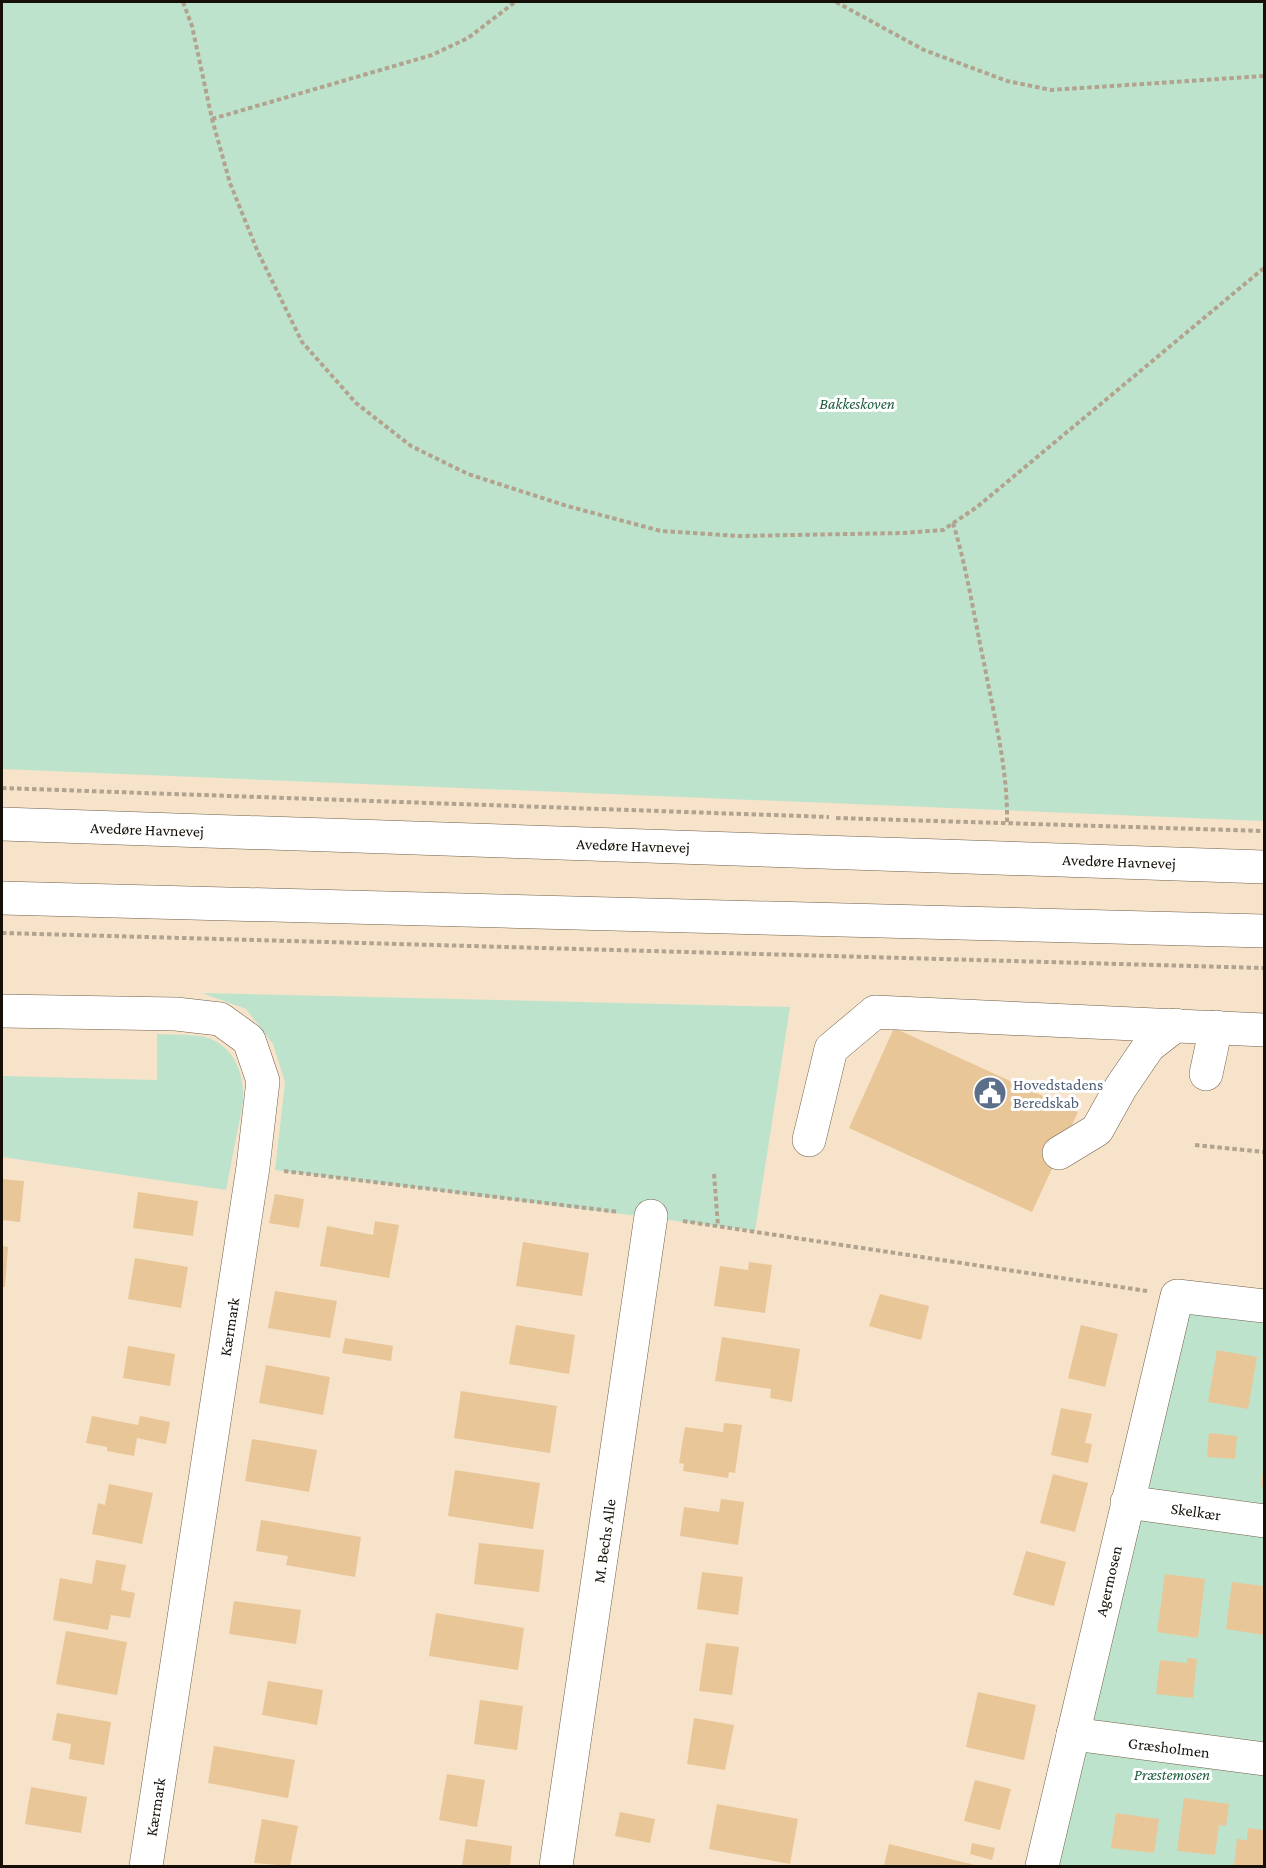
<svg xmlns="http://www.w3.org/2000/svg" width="1266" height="1868" font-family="'Crimson Pro',serif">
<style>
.green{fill:#bee3cd}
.building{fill:#e9c697}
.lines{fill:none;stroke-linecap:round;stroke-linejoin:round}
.minor-casing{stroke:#705f49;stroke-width:34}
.path{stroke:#b2a38f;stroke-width:4;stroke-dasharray:4.5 3;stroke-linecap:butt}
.minor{stroke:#fff;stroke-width:33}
.labels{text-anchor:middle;stroke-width:6;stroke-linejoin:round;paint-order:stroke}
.park-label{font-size:16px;font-style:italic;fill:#1e5e3f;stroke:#fff}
.street-label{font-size:16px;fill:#150f07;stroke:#fff}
.service-label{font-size:16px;fill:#4e5e75;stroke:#fff;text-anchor:start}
</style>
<rect width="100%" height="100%" fill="#f6e3ca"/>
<g class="green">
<path d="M2 2H1264V821L2 769Z"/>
<path d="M202 993 790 1007 755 1231 275 1170 285 1082 273 1044 246 1009Z"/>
<path d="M157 1034C172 1035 191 1034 205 1037 235 1045 245 1076 243 1102L226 1190 2 1157V1076L157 1080Z"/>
<path d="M1191 1310 1264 1318V1866H1054Z"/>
</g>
<g class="building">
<path d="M894 1028 1078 1112 1032 1212 849 1128Z"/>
<path d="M2 1179 24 1181 20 1222 2 1220Z"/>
<path d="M138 1192 198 1201 193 1236 133 1228Z"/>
<path d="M275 1194 304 1199 299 1228 269 1223Z"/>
<path d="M375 1221 399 1225 389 1278 320 1266 327 1226 373 1235Z"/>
<path d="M523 1242 589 1253 582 1296 516 1286Z"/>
<path d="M2 1246 8 1247 5 1287H2Z"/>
<path d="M135 1258 188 1267 181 1308 128 1299Z"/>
<path d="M749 1262 772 1265 765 1313 714 1306 720 1266 748 1270Z"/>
<path d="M275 1291 337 1301 330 1338 268 1328Z"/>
<path d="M880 1294 929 1306 921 1340 869 1326Z"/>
<path d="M516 1325 575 1335 569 1374 509 1364Z"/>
<path d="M1081 1325 1118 1334 1105 1387 1068 1378Z"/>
<path d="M722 1337 800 1349 792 1402 770 1398 771 1389 715 1381Z"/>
<path d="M345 1338 393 1346 391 1361 342 1353Z"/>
<path d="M128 1346 175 1354 170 1386 123 1378Z"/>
<path d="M1217 1350 1257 1357 1248 1409 1208 1402Z"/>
<path d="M266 1365 330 1377 323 1415 259 1403Z"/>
<path d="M461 1391 557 1406 550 1453 454 1438Z"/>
<path d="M1061 1408 1092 1414 1085 1443 1092 1444 1088 1463 1051 1455Z"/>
<path d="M92 1416 138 1425 140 1416 170 1422 166 1444 137 1438 134 1456 107 1451V1447L86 1443Z"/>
<path d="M724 1423 742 1425 735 1473 729 1472 728 1478 683 1471 684 1464 679 1463 685 1427 723 1432Z"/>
<path d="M1209 1433 1237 1436 1235 1459 1207 1457Z"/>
<path d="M252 1439 317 1450 309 1492 245 1481Z"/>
<path d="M455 1470 540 1483 533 1529 448 1516Z"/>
<path d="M1263 1470H1264V1487H1261Z"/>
<path d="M1053 1474 1088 1483 1075 1532 1040 1523Z"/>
<path d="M109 1484 153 1493 142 1544 92 1534 98 1503 105 1505Z"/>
<path d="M721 1499 744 1502 738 1545 680 1536 684 1507 719 1512Z"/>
<path d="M261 1520 361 1537 355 1577 286 1565 288 1556 256 1551Z"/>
<path d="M479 1543 544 1550 539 1592 474 1584Z"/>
<path d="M1026 1551 1066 1562 1054 1606 1013 1595Z"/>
<path d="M96 1560 126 1565 121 1590 135 1593 130 1618 111 1615 108 1630 53 1620 60 1578 92 1584Z"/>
<path d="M702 1572 743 1577 738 1615 697 1609Z"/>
<path d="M1165 1574 1205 1579 1198 1638 1157 1632Z"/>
<path d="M1232 1582 1264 1586V1635L1226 1629Z"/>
<path d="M234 1601 301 1610 296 1644 229 1634Z"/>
<path d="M436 1613 524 1628 518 1670 429 1656Z"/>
<path d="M66 1631 127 1642 117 1695 56 1684Z"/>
<path d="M706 1643 739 1647 732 1695 699 1691Z"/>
<path d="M1187 1658 1197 1659 1193 1698 1156 1694 1160 1660 1187 1663Z"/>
<path d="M268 1681 323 1690 317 1725 262 1715Z"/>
<path d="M978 1692 1036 1705 1024 1760 966 1747Z"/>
<path d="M480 1700 523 1706 517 1750 474 1744Z"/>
<path d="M57 1713 111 1722 104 1765 69 1759 71 1744 52 1740Z"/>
<path d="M694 1718 734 1725 725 1770 687 1764Z"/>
<path d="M214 1746 295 1760 288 1798 208 1783Z"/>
<path d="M447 1774 485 1780 477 1827 439 1820Z"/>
<path d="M975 1780 1011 1789 1000 1830 964 1821Z"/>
<path d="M31 1787 87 1797 81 1833 25 1824Z"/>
<path d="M1184 1798 1229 1804 1226 1826 1219 1825 1215 1855 1177 1851Z"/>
<path d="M717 1804 798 1819 790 1864 709 1849Z"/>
<path d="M620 1812 655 1819 650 1843 615 1836Z"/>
<path d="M1116 1813 1159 1819 1154 1853 1111 1848Z"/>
<path d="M262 1819 298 1826 290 1866 254 1863Z"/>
<path d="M1248 1828 1264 1830V1866H1234L1237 1839 1247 1840Z"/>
<path d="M466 1839 512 1846 510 1866H462Z"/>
<path d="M972 1843 995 1848 992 1860 970 1854Z"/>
<path d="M889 1844 979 1866H884Z"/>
</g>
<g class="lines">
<g class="minor-casing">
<g id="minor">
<path d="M2 824 1264 867"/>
<path d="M2 898 1264 931"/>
<path d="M2 1011 176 1014 220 1019 249 1040 263 1081 253 1167 146 1866"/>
<path d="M1206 1074 1216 1027"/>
<path d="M809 1140 831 1049 875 1012 1264 1030"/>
<path d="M1059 1153 1097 1130 1121 1087 1149 1046 1176 1025"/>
<path d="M1127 1502 1264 1521"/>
<path d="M1073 1734 1264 1759"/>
<path d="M556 1866 651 1216"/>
<path d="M1042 1866 1177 1296 1264 1306"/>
</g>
</g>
<g class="path">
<path d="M183 2 192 26 212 119 230 183 257 250 302 342 356 403 411 446 468 474 567 506 661 531 739 536 903 533 943 530 977 507 1264 268"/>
<path d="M836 2 924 50 1007 81 1051 90 1264 76"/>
<path d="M212 119 432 55 468 38 515 2"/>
<path d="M953 523C967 569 974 616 984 663 994 716 1008 769 1007 823"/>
<path d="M2 788 829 817"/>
<path d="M836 818 1264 831"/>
<path d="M2 933 1264 968"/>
<path d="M1195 1145 1264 1152"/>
<path d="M284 1171 619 1212"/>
<path d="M714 1174 718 1226"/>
<path d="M683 1221 1147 1291"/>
</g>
<use href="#minor" class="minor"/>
</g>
<defs>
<g id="civic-disc" transform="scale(1.725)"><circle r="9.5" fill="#5c6f8a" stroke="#fff"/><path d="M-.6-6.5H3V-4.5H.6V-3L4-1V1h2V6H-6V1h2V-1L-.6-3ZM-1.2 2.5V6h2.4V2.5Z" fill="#fff"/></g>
</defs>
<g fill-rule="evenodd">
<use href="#civic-disc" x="990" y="1093"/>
</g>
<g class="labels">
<g class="park-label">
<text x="857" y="409">Bakkeskoven</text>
<text x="1172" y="1780">Præstemosen</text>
</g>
<g class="street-label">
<text transform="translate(147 829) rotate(2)" y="6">Avedøre Havnevej</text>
<text transform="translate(633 845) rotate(2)" y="6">Avedøre Havnevej</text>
<text transform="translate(1119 861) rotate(2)" y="6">Avedøre Havnevej</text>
<text transform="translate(229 1327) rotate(-81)" y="6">Kærmark</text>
<text transform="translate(1196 1511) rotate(8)" y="6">Skelkær</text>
<text transform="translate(604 1541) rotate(-82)" y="6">M. Bechs Alle</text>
<text transform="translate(1108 1581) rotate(-77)" y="6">Agermosen</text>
<text transform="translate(1169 1747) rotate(7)" y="6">Græsholmen</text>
<text transform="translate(155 1807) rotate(-81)" y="6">Kærmark</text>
</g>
<g class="service-label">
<text x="1013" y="1090">Hovedstadens<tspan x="1013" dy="18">Beredskab</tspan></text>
</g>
</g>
<rect width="1266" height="1868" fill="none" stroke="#150f07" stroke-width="6"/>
</svg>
